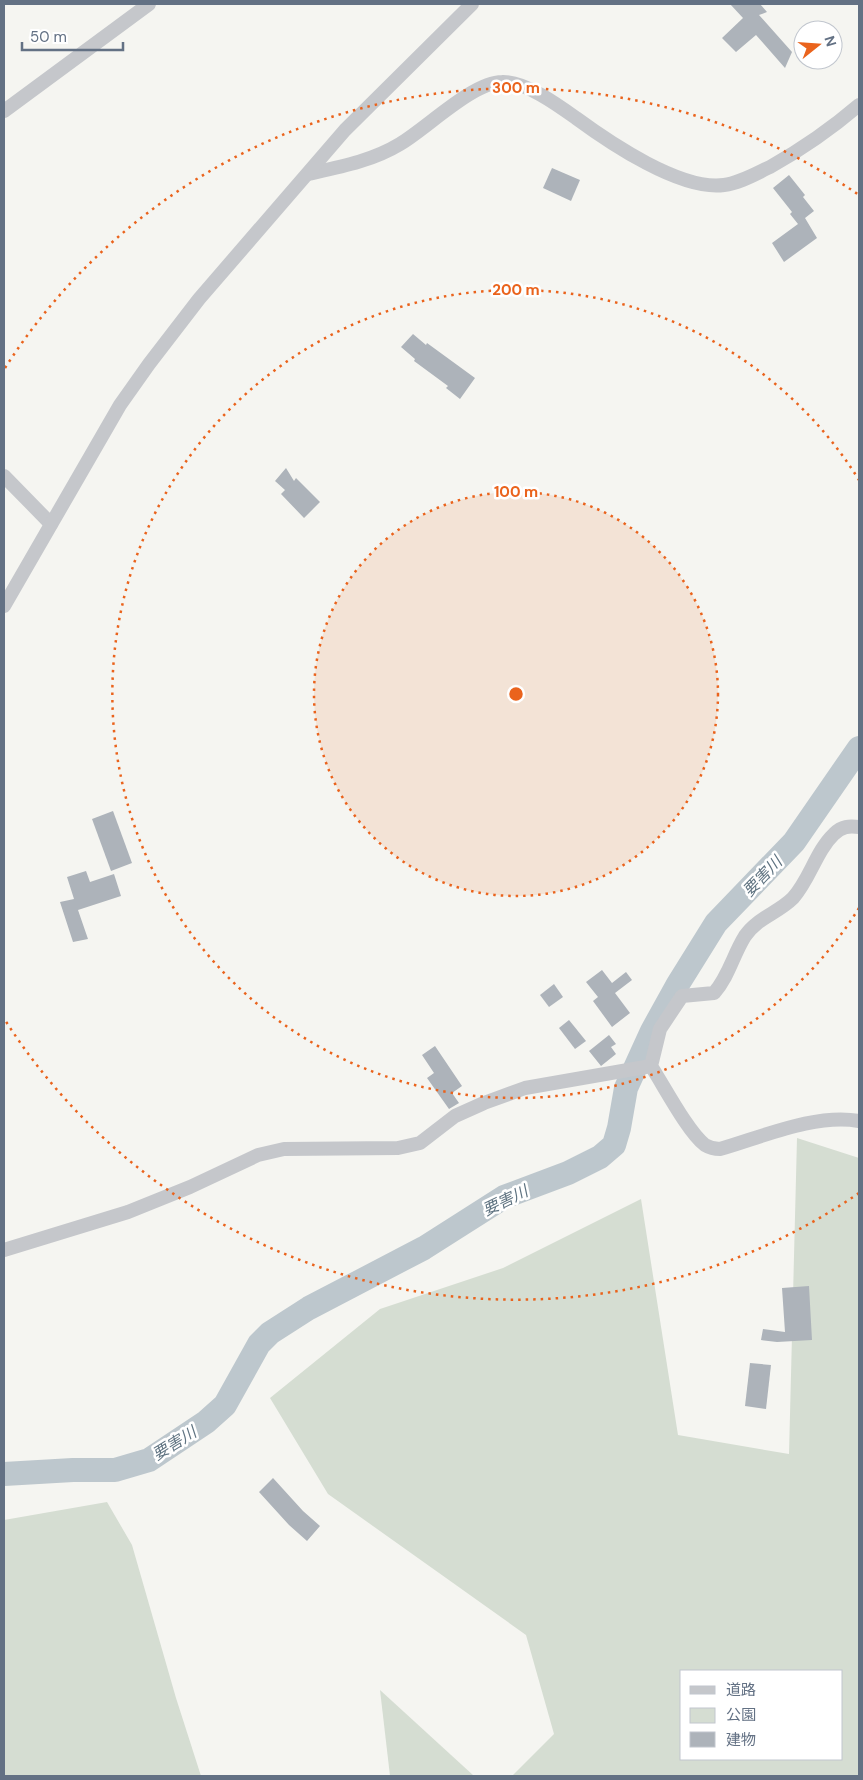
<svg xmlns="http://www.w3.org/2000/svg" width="863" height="1780" font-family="'DM Sans','Noto Sans JP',sans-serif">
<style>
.green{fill:#d5ddd2;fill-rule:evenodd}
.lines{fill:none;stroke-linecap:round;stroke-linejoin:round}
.river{stroke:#bdc7cd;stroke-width:24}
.building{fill:#adb3ba}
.minor{stroke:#c5c7cb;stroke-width:14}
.ring{fill:none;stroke:#ea631c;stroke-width:2.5;stroke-dasharray:2.5 5}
.labels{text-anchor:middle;stroke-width:5;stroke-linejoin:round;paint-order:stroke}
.water-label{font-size:16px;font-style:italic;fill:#5f7381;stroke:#fff}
.centre{fill:#ea631c;stroke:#fff;stroke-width:2.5}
.ring-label{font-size:15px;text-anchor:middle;font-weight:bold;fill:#ea631c;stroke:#fff;stroke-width:5;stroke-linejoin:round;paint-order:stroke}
</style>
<rect width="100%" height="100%" fill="#f5f5f1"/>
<g class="green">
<path d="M797 1138 859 1158V1776H512L554 1734 526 1635 328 1494 270 1398 380 1309 503 1268 641 1199 678 1435 789 1454ZM682 1671H842V1759H682Z"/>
<path d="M107 1502 132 1545 176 1698 201 1776H4V1520Z"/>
<path d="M380 1690 474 1776H390Z"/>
</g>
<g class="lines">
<path class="river" d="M4 1474 73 1470H115L149 1460 206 1422 225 1405 259 1344 270 1333 309 1308 424 1248 504 1197 568 1173 600 1157 614 1145 619 1128 626 1088 652 1031 678 984 716 923 794 842 859 748"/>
</g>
<g class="building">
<path d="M730 4H760L767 12 759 15 792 52 785 68 756 35 736 52 722 38 743 18Z"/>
<path d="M552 168 580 180 571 201 543 188Z"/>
<path d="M789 175 805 195 803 197 814 211 805 218 817 238 784 262 772 243 798 224 790 214 792 212 773 188Z"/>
<path d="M413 334 426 345 427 343 475 378 460 399 446 388 448 386 414 361 415 359 401 347Z"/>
<path d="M286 468 294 481 296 478 320 502 304 518 281 494 285 490 275 481Z"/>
<path d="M113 811 132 863 111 871 92 819Z"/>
<path d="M86 871 90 882 114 874 121 896 78 910 88 939 73 942 60 902 74 899 67 877Z"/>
<path d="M602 970 612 983 626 972 632 980 615 993 630 1013 612 1027 593 1001 598 997 586 982Z"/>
<path d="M554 984 563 997 549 1007 540 995Z"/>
<path d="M569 1020 586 1041 575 1049 559 1028Z"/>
<path d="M609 1035 616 1044 611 1047 616 1054 601 1066 589 1051Z"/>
<path d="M435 1046 462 1086 452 1093 459 1103 449 1109 427 1078 434 1073 422 1055Z"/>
<path d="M809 1286 812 1340 777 1342 761 1340 763 1329 785 1332 782 1288Z"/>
<path d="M750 1363 771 1365 766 1409 745 1406Z"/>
<path d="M273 1478 303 1511 320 1526 307 1541 289 1525 259 1492Z"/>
</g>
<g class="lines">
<g class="minor">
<path d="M4 111 149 4"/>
<path d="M308 174C340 167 372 161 400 144 427 128 473 82 502 82 525 81 558 105 576 118 610 143 681 191 724 185 740 183 755 174 770 167 802 149 831 129 859 105"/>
<path d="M4 476 51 524"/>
<path d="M4 606 120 405 149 364 199 299 345 130 472 4"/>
<path d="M859 827C849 826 842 826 834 834 816 851 810 879 793 898 778 913 757 918 745 936 733 955 729 976 714 993L682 996 660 1029 651 1066C664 1086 688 1132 705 1145 710 1148 715 1149 720 1149 762 1137 816 1113 859 1121"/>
<path d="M4 1250 128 1212 190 1187 258 1155 284 1149 398 1148 420 1143 455 1116 484 1103 525 1088 651 1066"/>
</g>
</g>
<circle cx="516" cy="694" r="202" fill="#ea631c" fill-opacity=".12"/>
<g class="ring">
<circle cx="516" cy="694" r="202"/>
<path d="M859 908A404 404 0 1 1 859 480"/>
<path d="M859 1193A606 606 0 0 1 5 1020M5 368A606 606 0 0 1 859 195"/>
</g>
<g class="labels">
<g class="water-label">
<text transform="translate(762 876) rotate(-46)" y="6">要害川</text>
<text transform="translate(505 1200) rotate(-26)" y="6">要害川</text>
<text transform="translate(174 1443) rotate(-32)" y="6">要害川</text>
</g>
</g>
<circle cx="516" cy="694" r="8" class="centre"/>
<g class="ring-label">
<text x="516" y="93">300 m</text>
<text x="516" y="295">200 m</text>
<text x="516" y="497">100 m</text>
</g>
<rect width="863" height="1780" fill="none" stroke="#637184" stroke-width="10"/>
<rect x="680" y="1670" width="162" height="90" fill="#ffffff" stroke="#c1c6ce"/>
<rect x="690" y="1686" width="25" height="8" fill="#c5c7cb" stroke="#c1c6ce"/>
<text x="726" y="1695" font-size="15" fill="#637184">道路</text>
<rect x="690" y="1708" width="25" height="15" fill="#d5ddd2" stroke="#c1c6ce"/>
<text x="726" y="1720" font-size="15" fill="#637184">公園</text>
<rect x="690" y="1732" width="25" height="15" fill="#adb3ba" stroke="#c1c6ce"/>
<text x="726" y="1745" font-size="15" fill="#637184">建物</text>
<g transform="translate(818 45) rotate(73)"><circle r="24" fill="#ffffff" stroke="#c1c6ce"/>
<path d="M0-4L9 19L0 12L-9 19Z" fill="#ea631c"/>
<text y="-8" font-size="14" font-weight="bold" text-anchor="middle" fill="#637184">N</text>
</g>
<path d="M22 42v8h101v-8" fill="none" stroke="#637184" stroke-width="2.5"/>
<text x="30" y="42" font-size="15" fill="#637184" stroke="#ffffff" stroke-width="4" paint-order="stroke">50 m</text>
</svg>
